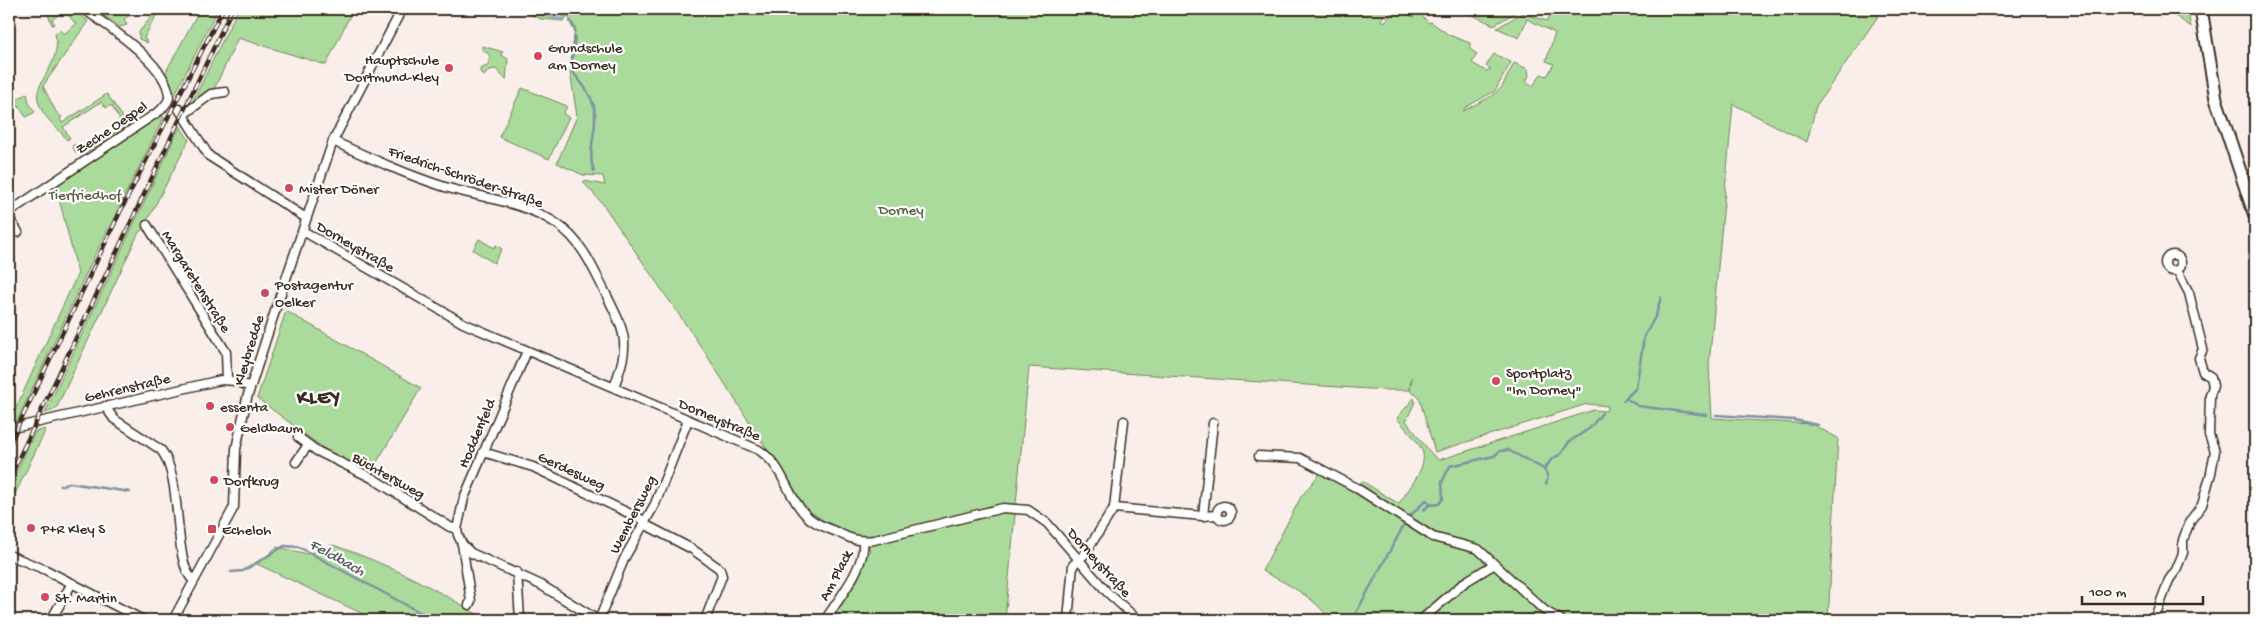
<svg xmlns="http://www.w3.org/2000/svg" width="2264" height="629" font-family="'Gochi Hand',sans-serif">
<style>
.green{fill:#abdb9c;stroke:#73825d}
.water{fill:#aad6f6;stroke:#7e91a0}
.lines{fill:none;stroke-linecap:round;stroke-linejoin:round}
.stream{stroke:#7e91a0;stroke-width:2.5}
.minor-casing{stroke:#3b2a1e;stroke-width:11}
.secondary-casing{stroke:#3b2a1e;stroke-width:15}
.minor{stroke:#fff;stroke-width:8}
.secondary{stroke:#fff;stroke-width:11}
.rail-casing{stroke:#3b2a1e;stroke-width:4.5}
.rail{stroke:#fff;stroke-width:2.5;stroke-dasharray:8;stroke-linecap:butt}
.poi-dot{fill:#d1495b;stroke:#fff;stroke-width:2}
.labels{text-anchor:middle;stroke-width:4.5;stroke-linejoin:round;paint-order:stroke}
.poi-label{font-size:15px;fill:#3b2a1e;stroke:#fff;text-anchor:start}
.street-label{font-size:15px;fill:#3b2a1e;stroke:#fff}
.park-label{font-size:15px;fill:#5d5f44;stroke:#fff}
.water-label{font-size:16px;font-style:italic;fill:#5c5e5f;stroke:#fff}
.district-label{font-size:20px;font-weight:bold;letter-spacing:1px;fill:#3b2a1e;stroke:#fff}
</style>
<rect width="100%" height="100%" fill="#f9eeea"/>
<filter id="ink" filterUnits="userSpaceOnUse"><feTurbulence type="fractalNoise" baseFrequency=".02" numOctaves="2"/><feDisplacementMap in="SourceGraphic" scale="10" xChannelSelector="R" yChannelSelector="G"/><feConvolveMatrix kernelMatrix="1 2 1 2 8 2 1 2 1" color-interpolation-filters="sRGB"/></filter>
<g filter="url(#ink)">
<g class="green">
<path d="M46 9H71L88 21 43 86 56 112 62 117 60 119 62 123 107 94 128 125 84 154 76 153 72 146 75 144 81 153 118 128 115 124 120 120 111 105 106 108 101 102 63 127 70 138 67 140C59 128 42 118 38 100 33 82 63 64 55 34L60 30 64 34 76 24 64 10 52 20 55 24 52 25Z"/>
<path d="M94 9H142L143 13 139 9 124 19 127 25 120 27Z"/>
<path d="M200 9H218L175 94 170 92 163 77Z"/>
<path d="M238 9H353L326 65 238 38 215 87 192 103Z"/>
<path d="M518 9H1388L1381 20 1385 22 1394 9H1400L1413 17 1418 12 1429 23 1431 22 1449 35 1470 43V49L1477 54 1472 63 1486 71 1491 69 1486 66 1494 54 1511 62 1495 91 1466 107 1463 111 1492 96 1502 87 1514 63 1528 69 1529 76 1526 81 1533 86 1541 74 1547 76 1554 64 1546 61 1555 33 1527 19 1519 38 1497 28 1522 13 1547 21 1554 9H1883L1816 106 1807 142 1733 104 1709 365 1712 418 1811 424 1838 438 1828 620H1329C1319 599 1282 581 1262 571L1301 497 1321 472 1355 491 1362 481 1399 504C1407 490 1429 467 1422 450 1417 439 1404 428 1397 418L1414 398 1415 402 1406 421C1413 429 1432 457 1439 460L1594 410 1606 411 1608 406 1587 404 1435 452 1419 397 1410 391 1412 377 1409 390H1385L1029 367 1005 620H830L870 551 867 538 852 535 821 519 805 508 780 464 766 448 704 351 602 203 584 183V181L605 185 603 176 583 175 557 163 577 116 570 71 575 27 568 16 563 21 541 19Z"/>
<path d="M1459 9H1520V10L1494 25Z"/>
<path d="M2159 9H2187L2191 27 2174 15Z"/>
<path d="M157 10 158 12 144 38 148 43 139 39V32Z"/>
<path d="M482 46 503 52 501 55 508 59 506 80 496 69 489 70 484 76 480 72V69L487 66 490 59 489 54 482 50Z"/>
<path d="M522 88 567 106 563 114 569 117 549 159 499 137Z"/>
<path d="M27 93 29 103 35 112 26 117 15 101Z"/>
<path d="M159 116 164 117 94 257 17 421H10L78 273 55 183Z"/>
<path d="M180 126 189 140 145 225 146 228 139 232 56 409 45 413Z"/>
<path d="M479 239 494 248 496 245 502 249 494 263 473 250Z"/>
<path d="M286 311 421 388 371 472 331 454 257 398Z"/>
<path d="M46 429 9 507V488L35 432Z"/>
<path d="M333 545C386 563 440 590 486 620H376L257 564 277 547 308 554Z"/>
</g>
<path class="water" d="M530 9H554L565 17 563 19 551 18Z"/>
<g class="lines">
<g class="stream">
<path d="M570 21 575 31"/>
<path d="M575 36 571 70C581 82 595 98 595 115 596 134 587 153 594 171"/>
<path d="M1627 399 1638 406 1707 415"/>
<path d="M1623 401 1636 388 1644 337 1656 315 1661 297"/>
<path d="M1716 415 1794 420 1818 425"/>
<path d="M1544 469 1548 477 1546 484"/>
<path d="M60 486 70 483 130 492"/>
<path d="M1424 510 1429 505 1439 504 1443 499 1442 482 1450 466 1494 456 1500 451 1508 450 1544 469 1552 459 1561 454 1569 442 1590 428 1602 413"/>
<path d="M1410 516 1426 500 1431 504"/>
<path d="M231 572 243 571 284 546 299 547 434 620"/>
<path d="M1352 620 1404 525"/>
</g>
<g class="minor-casing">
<g id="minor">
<path d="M179 109 209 156 306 218"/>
<path d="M183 115 211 94 225 92"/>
<path d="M333 141C370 158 407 175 445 187 482 198 525 202 557 224 582 241 593 268 606 294 627 336 630 343 614 387"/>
<path d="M9 212 161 110C164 106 169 102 169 97 169 65 107 26 84 9"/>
<path d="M9 218 18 232"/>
<path d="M147 225 226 352 227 380"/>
<path d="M303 231 463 323 759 450C784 467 785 492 804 513 812 523 825 527 837 532 850 539 859 542 874 540L1003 508 1028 510 1047 523 1107 592 1138 620"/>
<circle cx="2173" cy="263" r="8"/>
<path d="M527 351 464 498 457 529 458 535 462 544 471 553 541 585 598 620"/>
<path d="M105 406 114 419 161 450C184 479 172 562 193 580"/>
<path d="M9 429 221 380 236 381 250 387"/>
<path d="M298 437 317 451 372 478 450 527 457 529"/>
<path d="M483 452 533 467 645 521"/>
<path d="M1259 456 1300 458 1355 487 1433 537 1478 549 1545 611 1561 620"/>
<path d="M296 462 308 445"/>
<circle cx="1224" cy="513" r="7"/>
<path d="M1114 508 1124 421"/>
<path d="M1203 516 1213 423"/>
<path d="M644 524 692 549 720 569 722 576 705 620"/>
<path d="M462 544 471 601 469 605"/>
<path d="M9 555 46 570 143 620"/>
<path d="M517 572 520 620"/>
<path d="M51 620 72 583"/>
<path d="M173 620 234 507 236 449 247 398 277 305 333 141 402 9"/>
<path d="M599 620 625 557 655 504 688 420"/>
<path d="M825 620C838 600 866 566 863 542"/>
<path d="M1068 620 1073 565 1084 555 1114 508 1203 516 1217 515"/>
<path d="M1421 620 1465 582 1493 565"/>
<path d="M2154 620 2169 580 2176 570 2183 553V540L2190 521 2202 505 2211 473 2215 451 2209 435 2210 395 2213 386 2211 377 2203 372 2199 358 2203 349 2189 293 2177 270"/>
</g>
</g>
<g class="secondary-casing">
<path id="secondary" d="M2201 9 2216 99 2255 216"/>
</g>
<use href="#minor" class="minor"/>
<use href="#secondary" class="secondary"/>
<g class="rail-casing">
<g id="rail">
<path d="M9 445 120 212 223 9"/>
<path d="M9 479 232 9"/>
</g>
</g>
<use href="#rail" class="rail"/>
</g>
</g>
<g class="poi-dot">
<circle cx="538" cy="56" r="5"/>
<circle cx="449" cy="68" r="5"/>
<circle cx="289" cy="188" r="5"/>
<circle cx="265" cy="293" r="5"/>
<circle cx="1496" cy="381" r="5"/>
<circle cx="210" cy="406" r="5"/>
<circle cx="230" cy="427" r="5"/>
<circle cx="214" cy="480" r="5"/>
<circle cx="31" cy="528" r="5"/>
<rect x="207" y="524" width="10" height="10" rx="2.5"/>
<circle cx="45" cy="597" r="5"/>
</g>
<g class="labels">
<g class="poi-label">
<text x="548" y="52">Grundschule<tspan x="548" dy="17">am Dorney</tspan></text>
<text x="439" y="64" text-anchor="end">Hauptschule<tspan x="439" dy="17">Dortmund-Kley</tspan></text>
<text x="299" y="193">Mister Döner</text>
<text x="275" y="289">Postagentur<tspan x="275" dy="17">Oelker</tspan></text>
<text x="1506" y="377">Sportplatz<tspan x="1506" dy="17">"Im Dorney"</tspan></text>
<text x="220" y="411">essenta</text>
<text x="240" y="432">Geldbaum</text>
<text x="224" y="485">Dorfkrug</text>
<text x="41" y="533">P+R Kley S</text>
<text x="222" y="534">Echeloh</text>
<text x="55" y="602">St. Martin</text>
</g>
<g class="street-label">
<text transform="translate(111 127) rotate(-34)" y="5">Zeche Oespel</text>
<text transform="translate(466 176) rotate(19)" y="5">Friedrich-Schröder-Straße</text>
<text transform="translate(356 246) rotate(30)" y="5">Dorneystraße</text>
<text transform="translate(197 281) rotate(58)" y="5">Margaretenstraße</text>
<text transform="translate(248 350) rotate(-73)" y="5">Kleybredde</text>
<text transform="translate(127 387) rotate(-13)" y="5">Gehrenstraße</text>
<text transform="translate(720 419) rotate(23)" y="5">Dorneystraße</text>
<text transform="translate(476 433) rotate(-67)" y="5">Hoddenfeld</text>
<text transform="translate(572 470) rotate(25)" y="5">Gerdesweg</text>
<text transform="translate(389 475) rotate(29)" y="5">Büchtersweg</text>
<text transform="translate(632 514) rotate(-63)" y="5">Wembersweg</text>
<text transform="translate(1100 562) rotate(48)" y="5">Dorneystraße</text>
<text transform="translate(835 575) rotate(-62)" y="5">Am Plack</text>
</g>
<g class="park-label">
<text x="85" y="199">Tierfriedhof</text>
<text x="901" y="214">Dorney</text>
</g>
<g class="water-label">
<text transform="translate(338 556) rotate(29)" y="6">Feldbach</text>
</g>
<g class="district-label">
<text x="319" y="403">KLEY</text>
</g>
</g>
<rect width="2264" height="629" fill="none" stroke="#fff" stroke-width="30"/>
<rect x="15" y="15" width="2234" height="599" fill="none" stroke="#3b2a1e" stroke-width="2" filter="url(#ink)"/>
<path d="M2082 596v8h121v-8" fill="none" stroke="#3b2a1e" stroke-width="2.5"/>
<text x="2089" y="596" font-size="15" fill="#3b2a1e" stroke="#ffffff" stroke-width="4" paint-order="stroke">100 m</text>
</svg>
